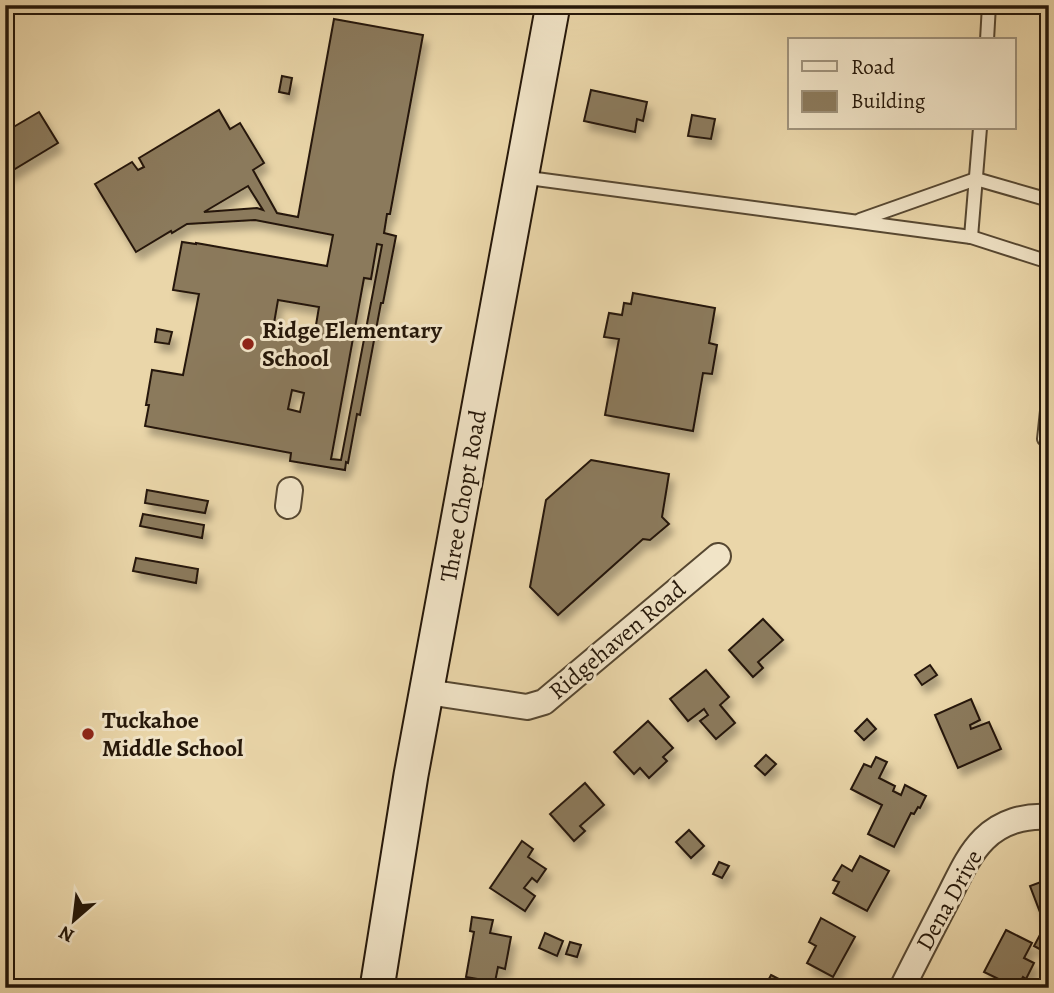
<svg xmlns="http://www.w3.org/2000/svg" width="1054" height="993" font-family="Alegreya,serif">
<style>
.building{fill:#8b7a5c;stroke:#251709;stroke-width:2;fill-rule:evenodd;filter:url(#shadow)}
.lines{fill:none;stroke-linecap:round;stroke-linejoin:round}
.lane-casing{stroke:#564731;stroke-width:16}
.street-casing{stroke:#564731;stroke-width:28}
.secondary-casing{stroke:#251709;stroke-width:37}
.lane{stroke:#f1e4c7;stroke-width:12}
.street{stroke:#f1e4c7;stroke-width:24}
.secondary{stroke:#f1e4c7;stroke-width:33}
.poi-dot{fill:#8f2418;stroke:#f1e4c7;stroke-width:2.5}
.labels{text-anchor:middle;stroke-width:6;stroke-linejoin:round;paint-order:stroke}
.poi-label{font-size:24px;font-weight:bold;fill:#251709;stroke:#f1e4c7;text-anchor:start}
.street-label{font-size:24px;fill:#251709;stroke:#f1e4c7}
</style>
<defs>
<filter id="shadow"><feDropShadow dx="4.5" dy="8" stdDeviation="3.5" flood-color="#0004"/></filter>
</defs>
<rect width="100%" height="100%" fill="#ead6a9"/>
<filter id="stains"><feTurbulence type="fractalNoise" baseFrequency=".00286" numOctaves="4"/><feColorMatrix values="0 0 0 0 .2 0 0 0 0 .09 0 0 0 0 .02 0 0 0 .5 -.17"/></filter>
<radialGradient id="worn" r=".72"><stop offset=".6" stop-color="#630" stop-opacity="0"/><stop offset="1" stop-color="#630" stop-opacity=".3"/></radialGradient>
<g class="building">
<path d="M1048 5H1049V110L1040 109Z"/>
<path d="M334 19 423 35 390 214H387L384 233 396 236 383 303H381L360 415 357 414 348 463 346 462 345 470 290 461 291 453 145 426 149 405H146L152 370 183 375 199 294 173 290 182 242 196 244V243L327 266 333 235 255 220 187 224 172 233 171 231 136 252 95 184 132 162 138 170 144 167 139 158 219 110 230 129 240 123 264 163 253 170 277 213 298 217ZM248 186 263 210 257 208 204 212ZM377 244 382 245 341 460 331 459 364 278 371 279ZM278 300 319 307 314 337 273 329ZM292 390 304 393 300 412 288 409Z"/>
<path d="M282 76 292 78 289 94 279 92Z"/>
<path d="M591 90 647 102 643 121 637 119 635 132 584 121Z"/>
<path d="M39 112 58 143 5 175V132Z"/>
<path d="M692 115 715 119 711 139 688 136Z"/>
<path d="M633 293 715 308 709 343 717 345 712 374 703 373 693 431 605 415 619 339 604 337 609 313 622 315 624 303 631 304Z"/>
<path d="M157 329 172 332 169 344 155 342Z"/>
<path d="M591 460 669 474 662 517 669 524 650 540 643 539 558 615 530 587 546 500Z"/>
<path d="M147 490 208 501 205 513 145 503Z"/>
<path d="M1049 508V558L1041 557Z"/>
<path d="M143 514 204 525 202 538 140 526Z"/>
<path d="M136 558 198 569 196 583 133 571Z"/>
<path d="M763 619 783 640 758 662 763 668 753 677 729 650Z"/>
<path d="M1049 636V654H1041L1042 637Z"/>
<path d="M930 665 937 675 922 685 915 675Z"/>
<path d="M706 670 729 697 720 705 735 723 716 739 700 721 708 715 704 709 688 721 670 699Z"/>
<path d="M971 699 980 720 970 725 971 729 989 722 1001 749 958 768 935 715Z"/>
<path d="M867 719 876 729 864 740 855 731Z"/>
<path d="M648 721 673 748 663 757 667 761 649 778 640 768 634 774 614 752Z"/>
<path d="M766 755 776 764 765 775 755 766Z"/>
<path d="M876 757 887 762 879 778 895 786 893 791 901 795 905 785 926 796 920 808 918 807 914 814 911 813 894 847 868 834 882 805 851 789 864 764 871 767Z"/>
<path d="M585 783 604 805 580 826 585 831 574 841 550 814Z"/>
<path d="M689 830 704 846 691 858 676 842Z"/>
<path d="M522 841 533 849 528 857 546 869 537 882 532 878 524 888 535 896 525 911 490 888Z"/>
<path d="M860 856 889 871 867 911 833 893 839 882 833 880 842 865 852 871Z"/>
<path d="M719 862 729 866 722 878 713 874Z"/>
<path d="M1049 879V917L1043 920 1030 886Z"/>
<path d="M472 917 493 920 490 933 511 937 505 969 498 967 495 982 466 977 474 932 470 931Z"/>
<path d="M821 918 855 937 833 977 807 963 816 946 809 942Z"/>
<path d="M1006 930 1032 943 1024 958 1034 963 1026 979 1023 977 1017 988 984 972Z"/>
<path d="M1042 931 1049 934V954L1034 946Z"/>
<path d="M545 933 563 941 557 956 539 948Z"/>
<path d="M570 942 581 945 577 957 566 954Z"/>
<path d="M771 975 796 988H764Z"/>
</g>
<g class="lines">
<g class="lane-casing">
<g id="lane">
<path d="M987 40 989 5"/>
<path d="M521 177 971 237 1049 262"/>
<path d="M860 220 976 179 1049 200"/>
<path d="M971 237 980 128"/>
<path d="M1049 392 1044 439 1049 440"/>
</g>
</g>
<g class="street-casing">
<g id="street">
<path d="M288 506 290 490"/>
<path d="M427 692 527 707 544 702 718 556"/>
<path d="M902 988C917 958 932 929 947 900 958 879 967 856 984 839 1001 822 1025 815 1049 817"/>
</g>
</g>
<g class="secondary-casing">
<path id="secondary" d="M377 988 411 775 553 5"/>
</g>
<use href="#lane" class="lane"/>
<use href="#street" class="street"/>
<use href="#secondary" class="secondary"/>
</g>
<g class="poi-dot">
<circle cx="248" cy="344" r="7"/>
<circle cx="88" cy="734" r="7"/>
</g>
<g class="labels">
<g class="poi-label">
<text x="262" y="338">Ridge Elementary<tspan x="262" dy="28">School</tspan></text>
<text x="102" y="728">Tuckahoe<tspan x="102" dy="28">Middle School</tspan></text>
</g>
<g class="street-label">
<text transform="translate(463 496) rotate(-80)" y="8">Three Chopt Road</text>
<text transform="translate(617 640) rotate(-40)" y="8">Ridgehaven Road</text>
<text transform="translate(949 900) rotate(-61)" y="8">Dena Drive</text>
</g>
</g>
<rect width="1054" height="993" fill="none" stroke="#ead6a9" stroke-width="28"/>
<rect x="7" y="7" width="1040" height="979" fill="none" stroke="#251709" stroke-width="3.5"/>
<rect x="14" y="14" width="1026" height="965" fill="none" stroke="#251709" stroke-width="2"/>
<rect x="788" y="38" width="228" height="91" fill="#f1e4c7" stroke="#9f927b" stroke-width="2"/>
<rect x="802" y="61" width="35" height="10" fill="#f1e4c7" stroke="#9f927b" stroke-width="2"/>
<text x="851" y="74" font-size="21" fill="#251709">Road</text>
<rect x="802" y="91" width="35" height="21" fill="#8b7a5c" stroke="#9f927b" stroke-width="2"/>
<text x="851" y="108" font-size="21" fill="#251709">Building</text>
<g transform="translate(74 920) rotate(208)" stroke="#f1e4c7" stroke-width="5" paint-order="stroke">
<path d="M0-5L12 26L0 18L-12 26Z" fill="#251709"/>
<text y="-10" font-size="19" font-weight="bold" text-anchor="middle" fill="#251709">N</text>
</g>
<rect width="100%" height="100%" filter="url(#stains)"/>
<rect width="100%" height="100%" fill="url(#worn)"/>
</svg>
